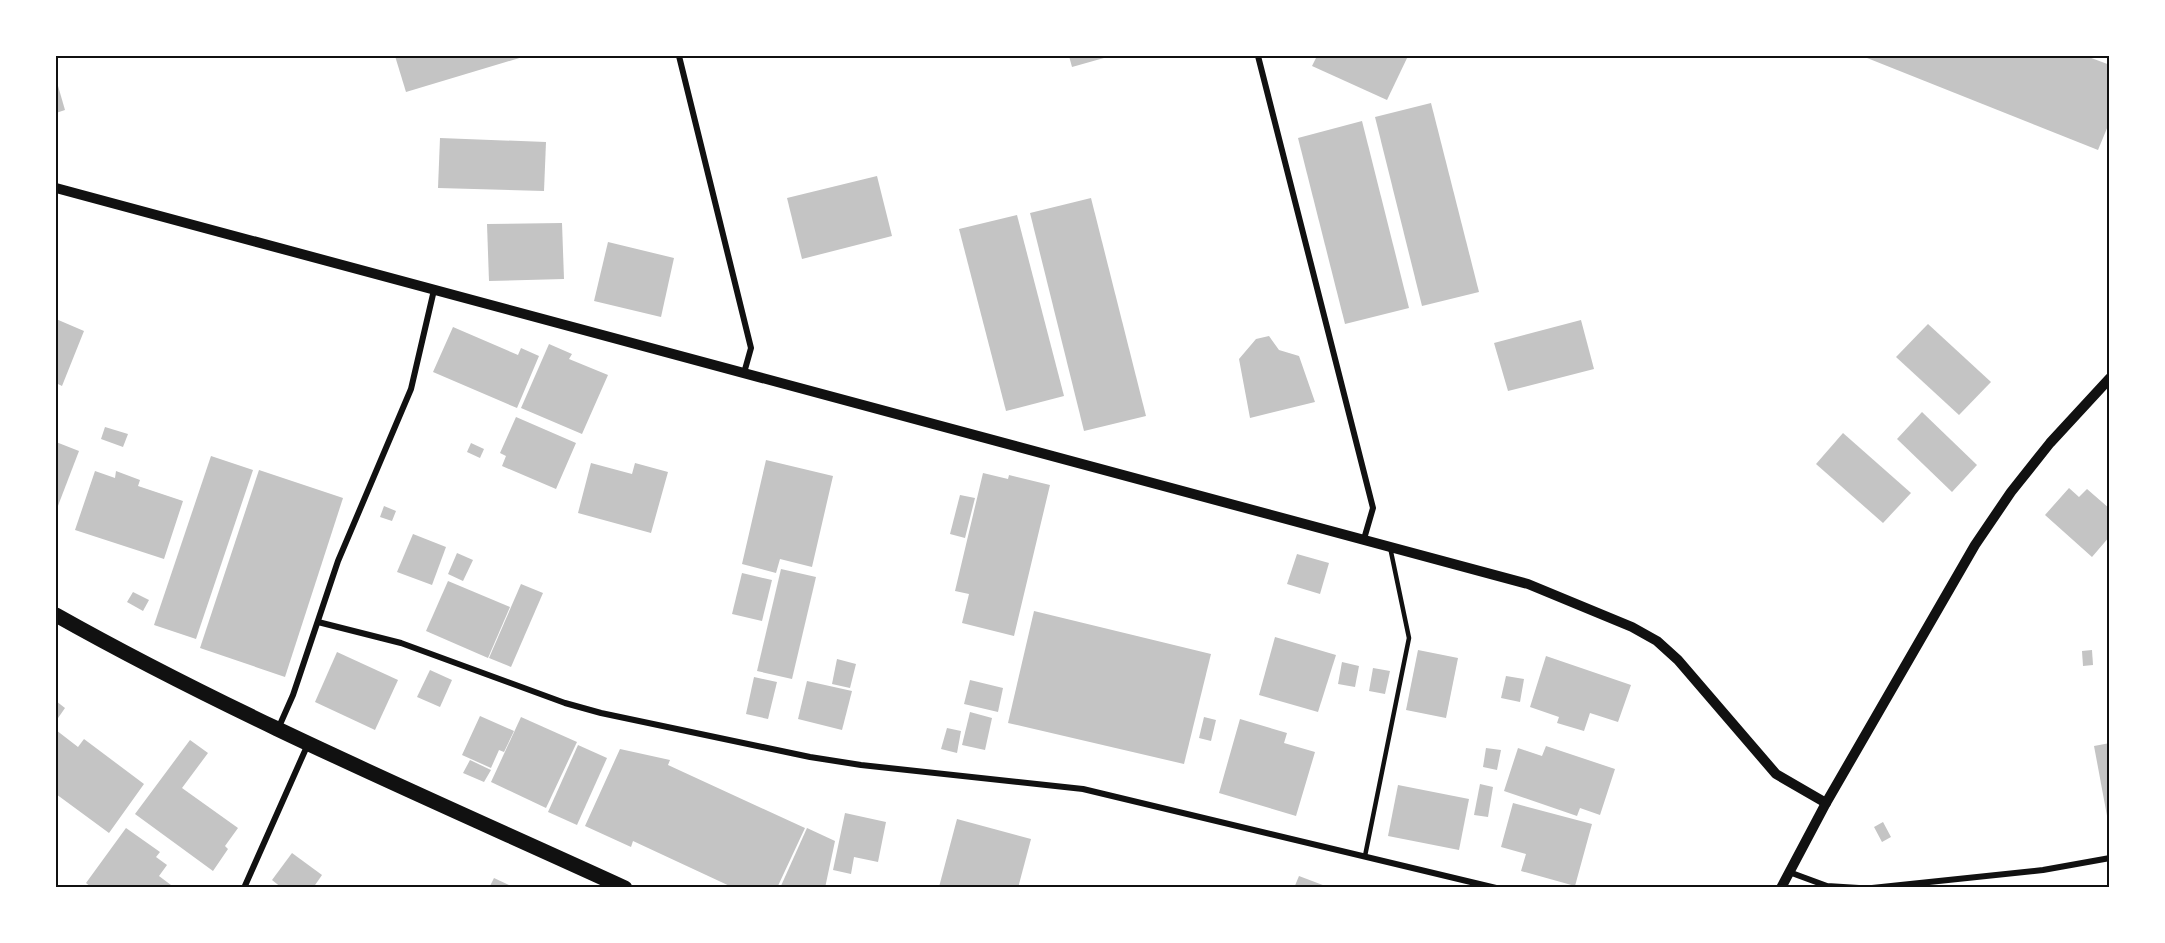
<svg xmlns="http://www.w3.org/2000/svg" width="2165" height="943" font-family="Arial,sans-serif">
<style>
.building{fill:#c4c4c4}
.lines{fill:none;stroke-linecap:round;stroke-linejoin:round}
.service{stroke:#111;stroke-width:4.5}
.minor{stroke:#111;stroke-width:6}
.tertiary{stroke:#111;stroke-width:10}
.primary{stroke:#111;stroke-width:15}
.neatline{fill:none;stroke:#111;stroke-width:2}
</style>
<rect width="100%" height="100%" fill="#fff"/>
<g class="building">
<path d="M395 56H526L406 92Z"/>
<path d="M1069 56H1111L1072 67Z"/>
<path d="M1317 56H1408L1387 100 1312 66Z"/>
<path d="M1862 56H2086L2110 65V121L2098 150Z"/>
<path d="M56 79 65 110 56 113Z"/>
<path d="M1431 103 1479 292 1422 306 1375 117Z"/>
<path d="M1362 121 1409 308 1345 324 1298 138Z"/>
<path d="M440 138 546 142 544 191 438 188Z"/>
<path d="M877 176 892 236 802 259 787 198Z"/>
<path d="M1091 198 1146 416 1084 431 1030 213Z"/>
<path d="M1017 215 1064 396 1006 411 959 229Z"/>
<path d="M562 223 564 279 489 281 487 224Z"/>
<path d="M608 242 674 258 661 317 594 301Z"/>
<path d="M56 319 84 331 62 386 56 383Z"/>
<path d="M1581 320 1594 369 1508 391 1494 343Z"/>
<path d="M1928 324 1991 382 1959 415 1896 357Z"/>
<path d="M453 327 518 355 521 348 539 356 517 408 433 372Z"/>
<path d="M1269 336 1279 350 1299 356 1315 402 1250 418 1239 359 1256 339Z"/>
<path d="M549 344 572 354 569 359 608 375 582 434 521 408Z"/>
<path d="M1922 412 1977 465 1952 492 1897 439Z"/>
<path d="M516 417 576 443 556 489 502 466 506 456 500 453Z"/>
<path d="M105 427 128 434 123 447 101 439Z"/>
<path d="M1843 433 1911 493 1883 523 1816 464Z"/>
<path d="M56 442 79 451 56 511Z"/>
<path d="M471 443 484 449 480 458 467 452Z"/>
<path d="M211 456 253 470 196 639 154 625Z"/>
<path d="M766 460 833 476 812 567 780 559 776 573 742 564Z"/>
<path d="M591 463 632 474 635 463 668 472 651 533 578 513Z"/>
<path d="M259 470 343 498 285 677 200 648Z"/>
<path d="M95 471 115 478 116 471 140 480 138 486 183 501 164 559 75 530Z"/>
<path d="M983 473 1008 479 1009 475 1050 485 1014 636 962 623 969 594 955 591Z"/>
<path d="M2069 488 2079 497 2087 489 2110 509V536L2092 557 2045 515Z"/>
<path d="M960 495 975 498 965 538 950 534Z"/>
<path d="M384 506 396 511 392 521 380 517Z"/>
<path d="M413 534 446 547 432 585 397 572Z"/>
<path d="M457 553 473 560 463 581 448 574Z"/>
<path d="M1297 554 1329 563 1320 594 1287 584Z"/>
<path d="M781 569 816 577 792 679 757 671Z"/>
<path d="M742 573 772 580 762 621 732 614Z"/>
<path d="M448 581 510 607 488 658 426 631Z"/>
<path d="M521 584 543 593 511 667 489 658Z"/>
<path d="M133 592 149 600 143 611 127 602Z"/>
<path d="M1034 611 1211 654 1184 764 1008 723Z"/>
<path d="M1275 637 1336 655 1318 712 1259 695Z"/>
<path d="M1418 650 1458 658 1446 718 1406 710Z"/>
<path d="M2092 650 2093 665 2083 666 2082 651Z"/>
<path d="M337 652 398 680 375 730 315 702Z"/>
<path d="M1546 656 1631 685 1618 722 1590 713 1584 731 1557 723 1559 717 1530 707Z"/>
<path d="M837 659 856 664 850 688 832 684Z"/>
<path d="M1342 662 1359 666 1355 687 1338 684Z"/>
<path d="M1373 668 1390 671 1385 694 1369 691Z"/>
<path d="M430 670 452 680 440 707 417 697Z"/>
<path d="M1506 676 1524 679 1520 702 1501 698Z"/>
<path d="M754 677 777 682 768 719 746 714Z"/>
<path d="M970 680 1003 688 998 712 964 704Z"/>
<path d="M807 681 852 691 842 730 798 719Z"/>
<path d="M56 701 65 708 56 721Z"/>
<path d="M970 712 992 718 985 750 962 745Z"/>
<path d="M480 716 514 731 504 752 499 750 491 768 462 755Z"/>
<path d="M521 717 577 742 546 808 491 782Z"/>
<path d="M1204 717 1216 720 1211 741 1199 738Z"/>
<path d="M1240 719 1287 733 1284 743 1315 752 1296 816 1219 793Z"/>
<path d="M947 728 961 731 957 753 941 749Z"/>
<path d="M56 730 78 747 84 739 144 784 109 833 56 794Z"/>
<path d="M190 740 208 753 182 788 238 828 225 846 228 849 213 871 135 814Z"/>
<path d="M2110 743V821H2108L2094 746Z"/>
<path d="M578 745 607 758 577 825 548 812Z"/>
<path d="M1546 746 1615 769 1600 815 1580 808 1577 816 1504 791 1518 748 1542 756Z"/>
<path d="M1486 748 1501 750 1497 770 1483 767Z"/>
<path d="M620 749 670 760 668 765 805 828 777 888H734L633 841 631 847 585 826Z"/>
<path d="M470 760 491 770 484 782 463 773Z"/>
<path d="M1480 784 1493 787 1488 817 1474 815Z"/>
<path d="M1398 785 1469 799 1459 850 1388 836Z"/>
<path d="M1513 803 1592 824 1575 886 1521 871 1526 854 1501 847Z"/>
<path d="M845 813 886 822 878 862 854 857 851 874 833 870Z"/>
<path d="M957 819 1031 839 1018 888 939 887Z"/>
<path d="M1883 822 1891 837 1882 842 1874 827Z"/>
<path d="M126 828 160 852 156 857 167 865 159 876 175 888H92L86 883Z"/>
<path d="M807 828 835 841 825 888H780Z"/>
<path d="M292 853 322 875 313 888H282L272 880Z"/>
<path d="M1299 876 1328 887V888H1294Z"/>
<path d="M494 878 515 888H489Z"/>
</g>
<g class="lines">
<path class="service" d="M1365 856 1409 638 1390 547"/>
<g class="minor">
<path d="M679 56 751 348 744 373"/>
<path d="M1258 56 1373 508 1364 539"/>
<path d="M318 622 401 643 565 703 601 713 810 757 861 765 1083 789 1496 888"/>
<path d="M278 729 293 695 338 561 411 389 434 290"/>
<path d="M1789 872 1827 886 1859 888"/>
<path d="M244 888 308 744"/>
<path d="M1872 888 2043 870 2110 858"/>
</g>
<g class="tertiary">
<path d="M56 188 1528 584 1632 627 1657 641 1678 660 1776 774 1826 803"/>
<path d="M1781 888 1826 803 1975 545 2011 492 2050 443 2110 378"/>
</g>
<path class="primary" d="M56 615C239 718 433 800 625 888"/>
</g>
<rect width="2165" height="943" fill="none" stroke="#ffffff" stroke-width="114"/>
<rect x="57" y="57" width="2051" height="829" class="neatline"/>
</svg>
